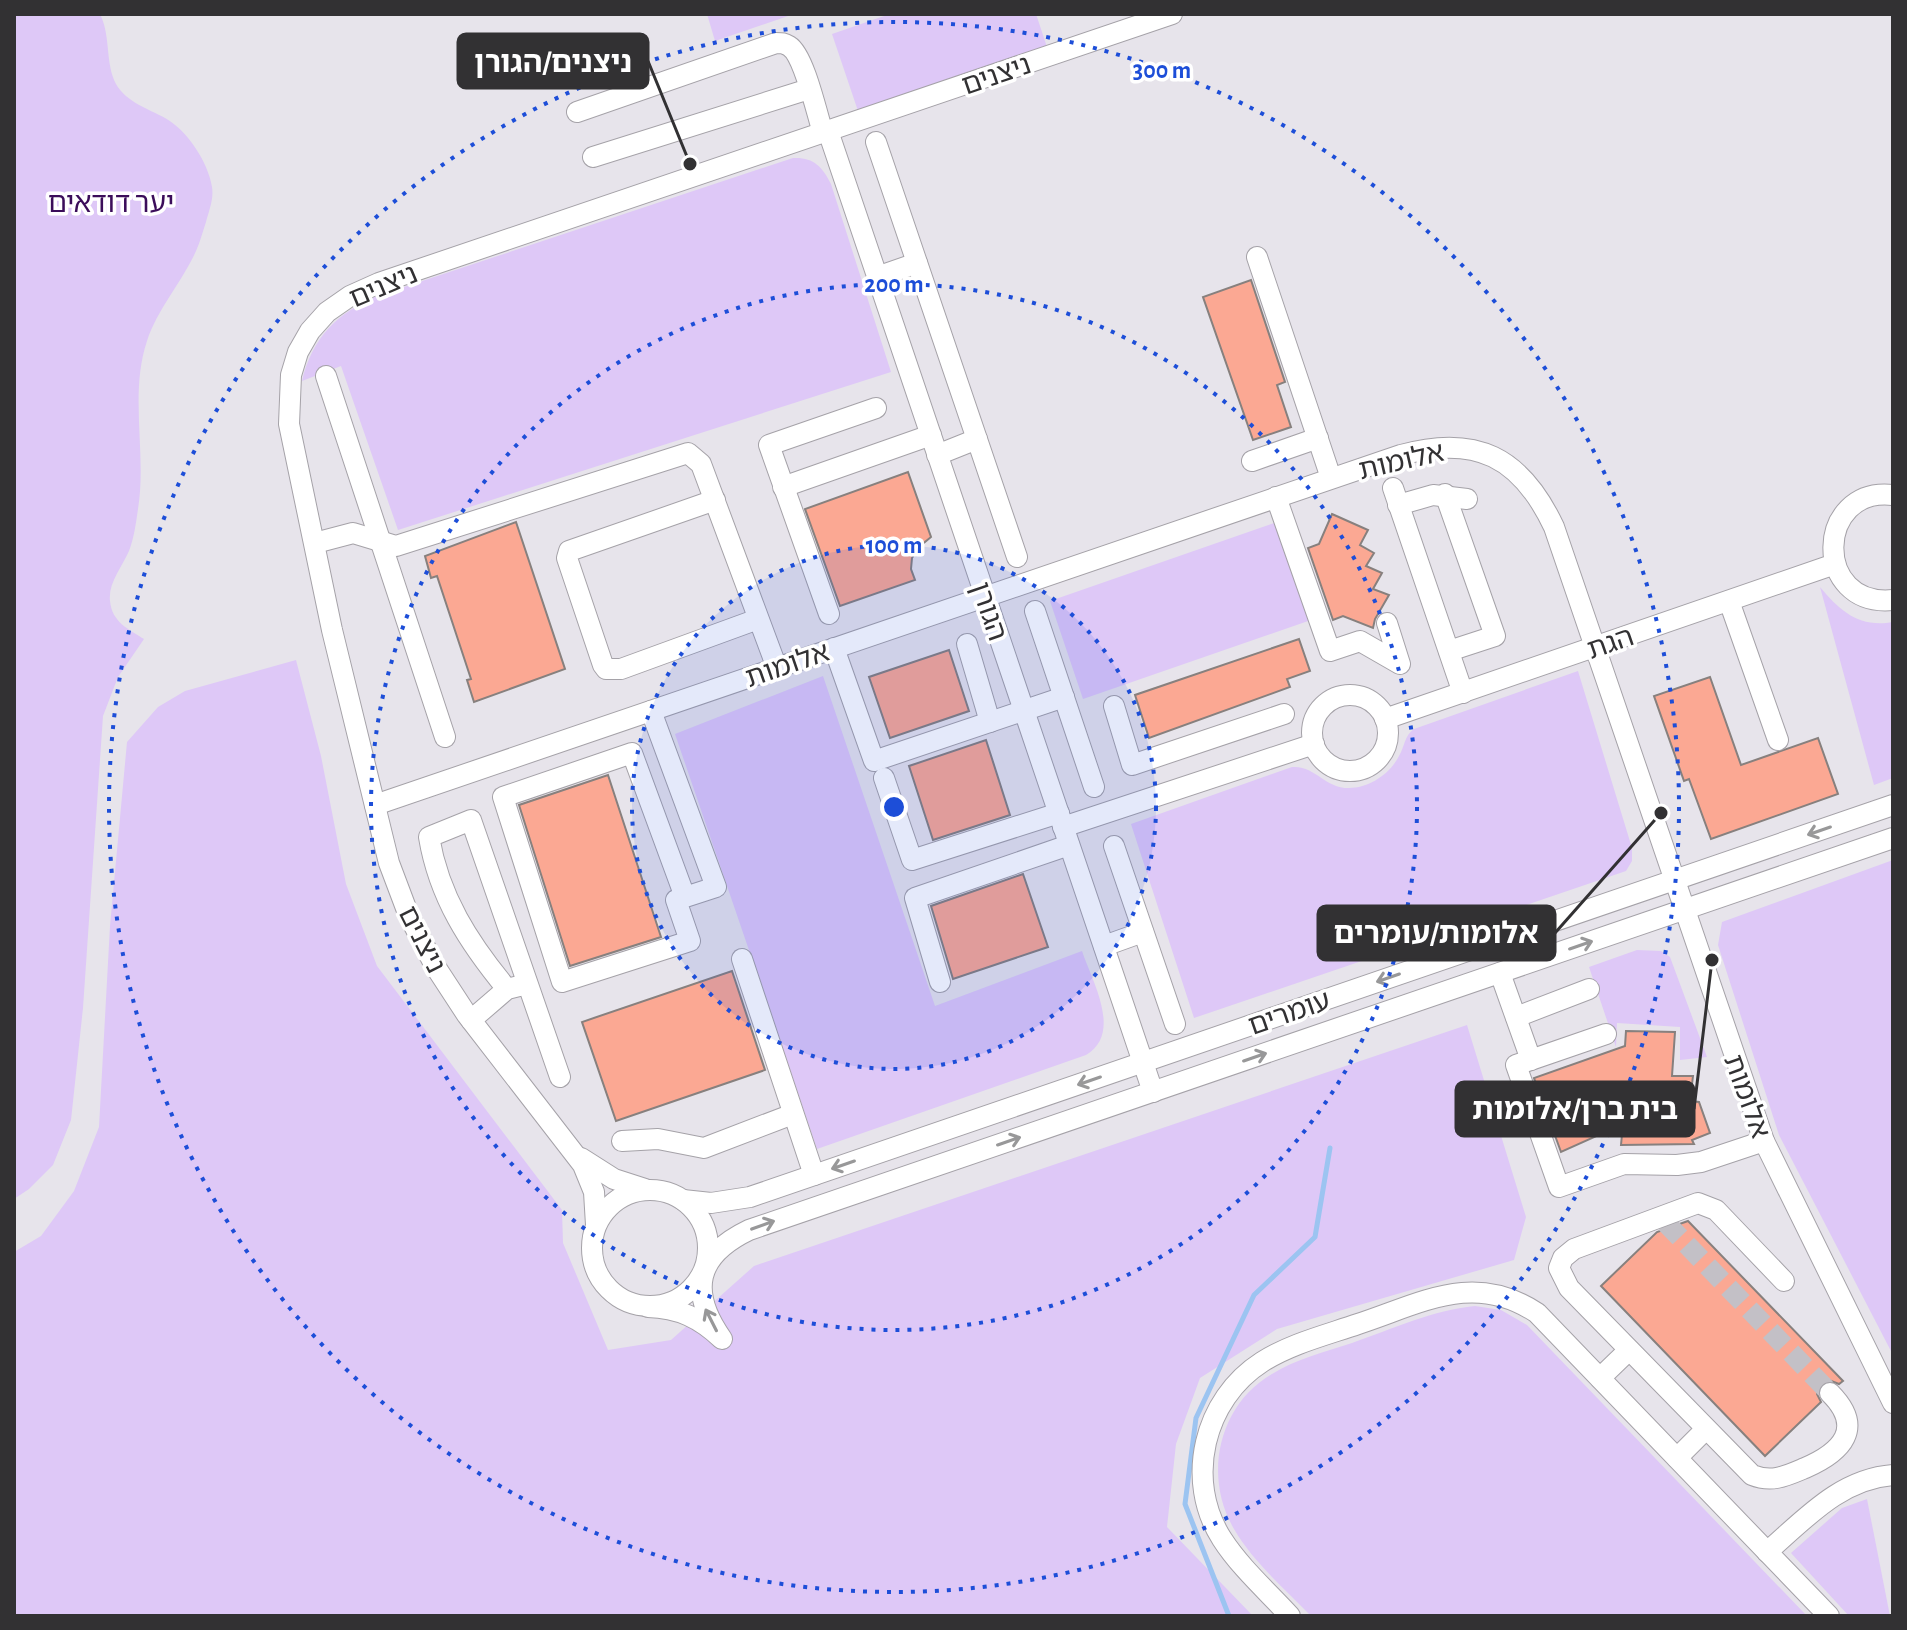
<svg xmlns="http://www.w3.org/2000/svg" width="1907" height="1630" font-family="'Alegreya Sans','Noto Sans Hebrew',sans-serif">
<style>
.green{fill:#dec8f7}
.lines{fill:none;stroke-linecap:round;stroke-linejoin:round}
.stream{stroke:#9cc4f1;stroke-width:5}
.building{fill:#fba893;stroke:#87807e;stroke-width:2}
.minor-tunnel{stroke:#c3c0c6;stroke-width:20;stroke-dasharray:20 10;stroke-linecap:butt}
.minor-casing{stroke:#a5a2a8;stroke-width:22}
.minor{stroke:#fff;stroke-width:20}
.oneway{stroke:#989899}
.ring{fill:none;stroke:#1d4ed8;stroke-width:4;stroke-dasharray:4 8}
.labels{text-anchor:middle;stroke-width:7;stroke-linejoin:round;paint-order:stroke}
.street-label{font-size:28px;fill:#323133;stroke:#fff}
.park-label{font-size:28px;fill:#3b0d5a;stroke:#fff}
.centre{fill:#1d4ed8;stroke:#fff;stroke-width:4}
.ring-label{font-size:24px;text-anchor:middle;font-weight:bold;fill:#1d4ed8;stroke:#fff;stroke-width:7;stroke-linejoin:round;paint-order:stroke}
.leader{fill:none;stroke:#323133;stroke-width:3}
.callout-dot{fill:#323133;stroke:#fff;stroke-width:3}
.callout{fill:#323133;stroke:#323133;stroke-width:3}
.callout-label{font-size:30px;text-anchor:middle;font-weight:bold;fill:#fff}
</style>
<rect width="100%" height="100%" fill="#e7e4eb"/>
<g class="green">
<path d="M14 14H100C111 36 105 63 116 84 126 102 149 109 165 118 187 130 208 162 212 187 214 199 209 210 206 222 203 231 200 242 196 251 182 282 158 308 147 341 129 395 147 454 138 509 136 523 134 538 129 551 122 567 108 583 110 601 112 622 128 629 144 639L118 677 103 716 83 1008 71 1120 53 1165 29 1189 14 1199Z"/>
<path d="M707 14H794L715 41Z"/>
<path d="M890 14H1036L1047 47 858 111 832 34Z"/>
<path d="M793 158C813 157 822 166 831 184L891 372 398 530 341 366 302 381C312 338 337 313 377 296Z"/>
<path d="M1277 522 1311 620 1083 699 1050 601Z"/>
<path d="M1820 587C1840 611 1859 628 1893 622V778L1874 785Z"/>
<path d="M296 660 321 756 346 884 377 966 562 1210 563 1243 608 1350 671 1340 754 1266 1467 1025 1526 1217 1514 1260 1277 1329 1200 1378 1176 1444 1167 1527 1253 1616H14V1252L41 1236 74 1191 99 1127 110 926 127 742 158 707 185 691Z"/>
<path d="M1578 671 1632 848V861L1626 871 1194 1018 1131 824 1292 767C1315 765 1324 788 1349 788 1369 788 1390 774 1399 756 1405 746 1404 736 1414 729Z"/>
<path d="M823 676 935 1006 1082 951C1092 981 1123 1033 1086 1055L817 1149 675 734Z"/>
<path d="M1893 860V1355L1779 1135 1718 945 1722 922Z"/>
<path d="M1637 950 1661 951 1670 957 1707 1057 1680 1060V1027L1617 1023 1616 1047 1589 967Z"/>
<path d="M1475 1306 1501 1310 1527 1325 1807 1616H1311C1285 1589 1253 1562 1234 1529 1203 1477 1218 1405 1272 1374 1296 1359 1325 1352 1352 1343 1392 1329 1433 1310 1475 1306Z"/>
<path d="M1867 1499 1890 1616H1849L1791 1553 1842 1508Z"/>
</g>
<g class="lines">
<path class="stream" d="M1229 1616 1185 1504 1196 1418 1254 1295 1315 1237 1330 1148"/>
</g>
<g class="building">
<path d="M1251 280 1285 382 1277 385 1291 427 1253 440 1203 297Z"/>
<path d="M908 472 931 537 919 547 912 558 911 569 915 580 840 606 805 509Z"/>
<path d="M1332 514 1368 530 1360 545 1374 553 1366 566 1382 573 1373 589 1389 595 1375 619 1373 628 1343 616 1333 620 1308 548 1319 544Z"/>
<path d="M516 522 565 669 474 702 467 680 471 679 437 576 431 578 425 556Z"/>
<path d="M1299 639 1310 671 1287 679 1290 687 1149 738 1135 695Z"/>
<path d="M949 650 969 711 890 738 869 677Z"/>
<path d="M1710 677 1741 765 1818 738 1838 794 1711 839 1689 779 1684 781 1654 696Z"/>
<path d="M986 740 1010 815 933 840 909 766Z"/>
<path d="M608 775 661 937 570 966 519 805Z"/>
<path d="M1023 874 1048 947 953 979 931 906Z"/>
<path d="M732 971 765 1070 616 1121 582 1022Z"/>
<path d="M1626 1031 1675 1032 1672 1076H1693L1690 1101 1699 1102 1710 1133 1692 1140 1694 1144 1621 1145 1623 1124 1561 1152 1534 1078 1625 1046Z"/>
<path d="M1688 1221 1843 1381 1839 1384 1829 1380 1821 1384 1817 1394 1821 1402 1765 1456 1601 1286 1657 1232Z"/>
</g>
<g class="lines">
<path class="minor-tunnel" d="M1666 1223 1830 1393"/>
<g class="minor-casing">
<g id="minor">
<path d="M577 112 776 43C782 43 784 43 789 46 804 55 817 114 823 133"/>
<path d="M828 131 1153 1092"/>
<path d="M876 142 1017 557"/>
<path d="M593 157 809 89"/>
<path d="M1257 257 1331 478"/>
<path d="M877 277 917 263"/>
<path d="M326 376 445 737"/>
<path d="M937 455 977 439"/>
<path d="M1252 461 1318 438"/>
<path d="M783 487 931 435"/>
<path d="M1393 488 1463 693"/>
<path d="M1445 494 1495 636 1449 651"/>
<path d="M1893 495C1815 486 1812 608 1893 600"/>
<path d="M1276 497 1330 651 1360 641 1400 664 1387 623"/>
<path d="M715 500 569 551 567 558 603 665 606 669H621L758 619"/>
<path d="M1398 505 1433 495 1467 499"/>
<path d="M315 543 353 533 396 546 688 453 701 464 777 668"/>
<path d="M1729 601 1778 740"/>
<path d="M1035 611 1094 787"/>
<path d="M829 614 769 445 876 408"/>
<path d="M967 644 990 722"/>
<path d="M834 648 874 761 1064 697"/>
<circle cx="1350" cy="733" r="38"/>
<path d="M1114 706 1132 765 1284 714"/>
<path d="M651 711 716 887 676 900 690 941 562 982 503 797 632 753 685 897"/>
<path d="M1385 719 1835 564"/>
<path d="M884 778 912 860 1059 813"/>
<path d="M375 805 1401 455C1476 434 1521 457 1554 527L1764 1141 1893 1403"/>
<path d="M1063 827 1314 744"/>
<path d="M1114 846 1175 1024"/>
<path d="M1104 946 1143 932"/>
<path d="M742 959 814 1175"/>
<path d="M1500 973 1531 1060"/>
<path d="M940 982 915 898 1069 845"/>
<path d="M507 989C469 943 439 897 429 837L471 820 560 1077"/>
<path d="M1516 1017 1589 989"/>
<path d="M471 1020 507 989 519 986"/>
<path d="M1606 1034 1516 1065 1559 1187 1624 1164 1677 1165 1701 1162 1764 1141"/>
<path d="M622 1141 658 1139 704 1148 793 1114"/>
<path d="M581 1158 614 1179 645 1189"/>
<circle cx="650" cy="1248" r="58"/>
<path d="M683 1200 711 1203 750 1197 1893 805"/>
<path d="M596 1225 594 1192 583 1165 467 1015 435 966 409 916 389 863 332 630 289 424 291 375 298 352 310 331 327 312 350 296 379 283 1172 14"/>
<path d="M1784 1281 1716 1210 1698 1203 1574 1249 1563 1258 1559 1268 1569 1288 1752 1475C1772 1483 1786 1476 1805 1468 1842 1452 1865 1428 1830 1393"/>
<path d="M648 1307C679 1308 700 1318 722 1339 689 1292 695 1256 749 1230L1893 838"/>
<path d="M1600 1378 1629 1350"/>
<path d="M1677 1458 1705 1430"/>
<path d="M1767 1552C1805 1519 1840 1479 1893 1475"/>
<path d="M1290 1616C1267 1591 1240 1567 1222 1539 1184 1480 1204 1399 1262 1362 1290 1344 1326 1335 1358 1324 1422 1303 1474 1271 1537 1313L1829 1616"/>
</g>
</g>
<use href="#minor" class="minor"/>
</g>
<defs><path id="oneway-shaft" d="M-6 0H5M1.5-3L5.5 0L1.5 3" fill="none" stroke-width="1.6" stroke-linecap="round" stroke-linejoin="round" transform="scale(2)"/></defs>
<g class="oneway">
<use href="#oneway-shaft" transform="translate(1819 831) rotate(161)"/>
<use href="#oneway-shaft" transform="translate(1581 945) rotate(-19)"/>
<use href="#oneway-shaft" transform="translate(1388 978) rotate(161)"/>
<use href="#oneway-shaft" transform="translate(1255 1057) rotate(-19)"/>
<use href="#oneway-shaft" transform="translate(1089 1081) rotate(161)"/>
<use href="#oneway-shaft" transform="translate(1009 1141) rotate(-19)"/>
<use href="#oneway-shaft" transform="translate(843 1165) rotate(161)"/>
<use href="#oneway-shaft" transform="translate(763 1225) rotate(-20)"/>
<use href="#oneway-shaft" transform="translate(711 1320) rotate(-117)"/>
</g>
<circle cx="894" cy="807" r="262" fill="#1d4ed8" fill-opacity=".12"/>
<g class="ring">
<circle cx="894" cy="807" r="262"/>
<circle cx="894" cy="807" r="523"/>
<circle cx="894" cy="807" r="785"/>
</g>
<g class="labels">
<g class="street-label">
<text transform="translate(996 74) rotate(-19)" y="10">ניצנים</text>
<text transform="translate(383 285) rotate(-23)" y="10">ניצנים</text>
<text transform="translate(1401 460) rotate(-13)" y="10">אלומות</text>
<text transform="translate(990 611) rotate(71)" y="10">הגורן</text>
<text transform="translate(1610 642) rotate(-19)" y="10">הגת</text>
<text transform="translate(787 664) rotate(-19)" y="10">אלומות</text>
<text transform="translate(423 939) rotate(63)" y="10">ניצנים</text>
<text transform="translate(1289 1012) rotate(-19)" y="10">עומרים</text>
<text transform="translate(1748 1096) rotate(70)" y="10">אלומות</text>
</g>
<g class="park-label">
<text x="111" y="212">יער דודאים</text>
</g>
</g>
<circle cx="894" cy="807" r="12" class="centre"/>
<g class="ring-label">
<text x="1162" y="78">300 m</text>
<text x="894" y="292">200 m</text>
<text x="894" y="553">100 m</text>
</g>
<path class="leader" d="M690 164L648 61M1661 813L1555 933M1712 960L1694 1109"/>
<g class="callout-dot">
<circle cx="690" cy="164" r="8"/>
<circle cx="1661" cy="813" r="8"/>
<circle cx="1712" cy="960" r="8"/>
</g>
<g class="callout">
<rect x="458" y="34" width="190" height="54" rx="8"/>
<rect x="1318" y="906" width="237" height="54" rx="8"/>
<rect x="1456" y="1082" width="238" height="54" rx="8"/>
</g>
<g class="callout-label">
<text x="553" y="72">ניצנים/הגורן</text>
<text x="1436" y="943">אלומות/עומרים</text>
<text x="1575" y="1119">בית ברן/אלומות</text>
</g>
<rect width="1907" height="1630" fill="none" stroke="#323133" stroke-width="32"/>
</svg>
